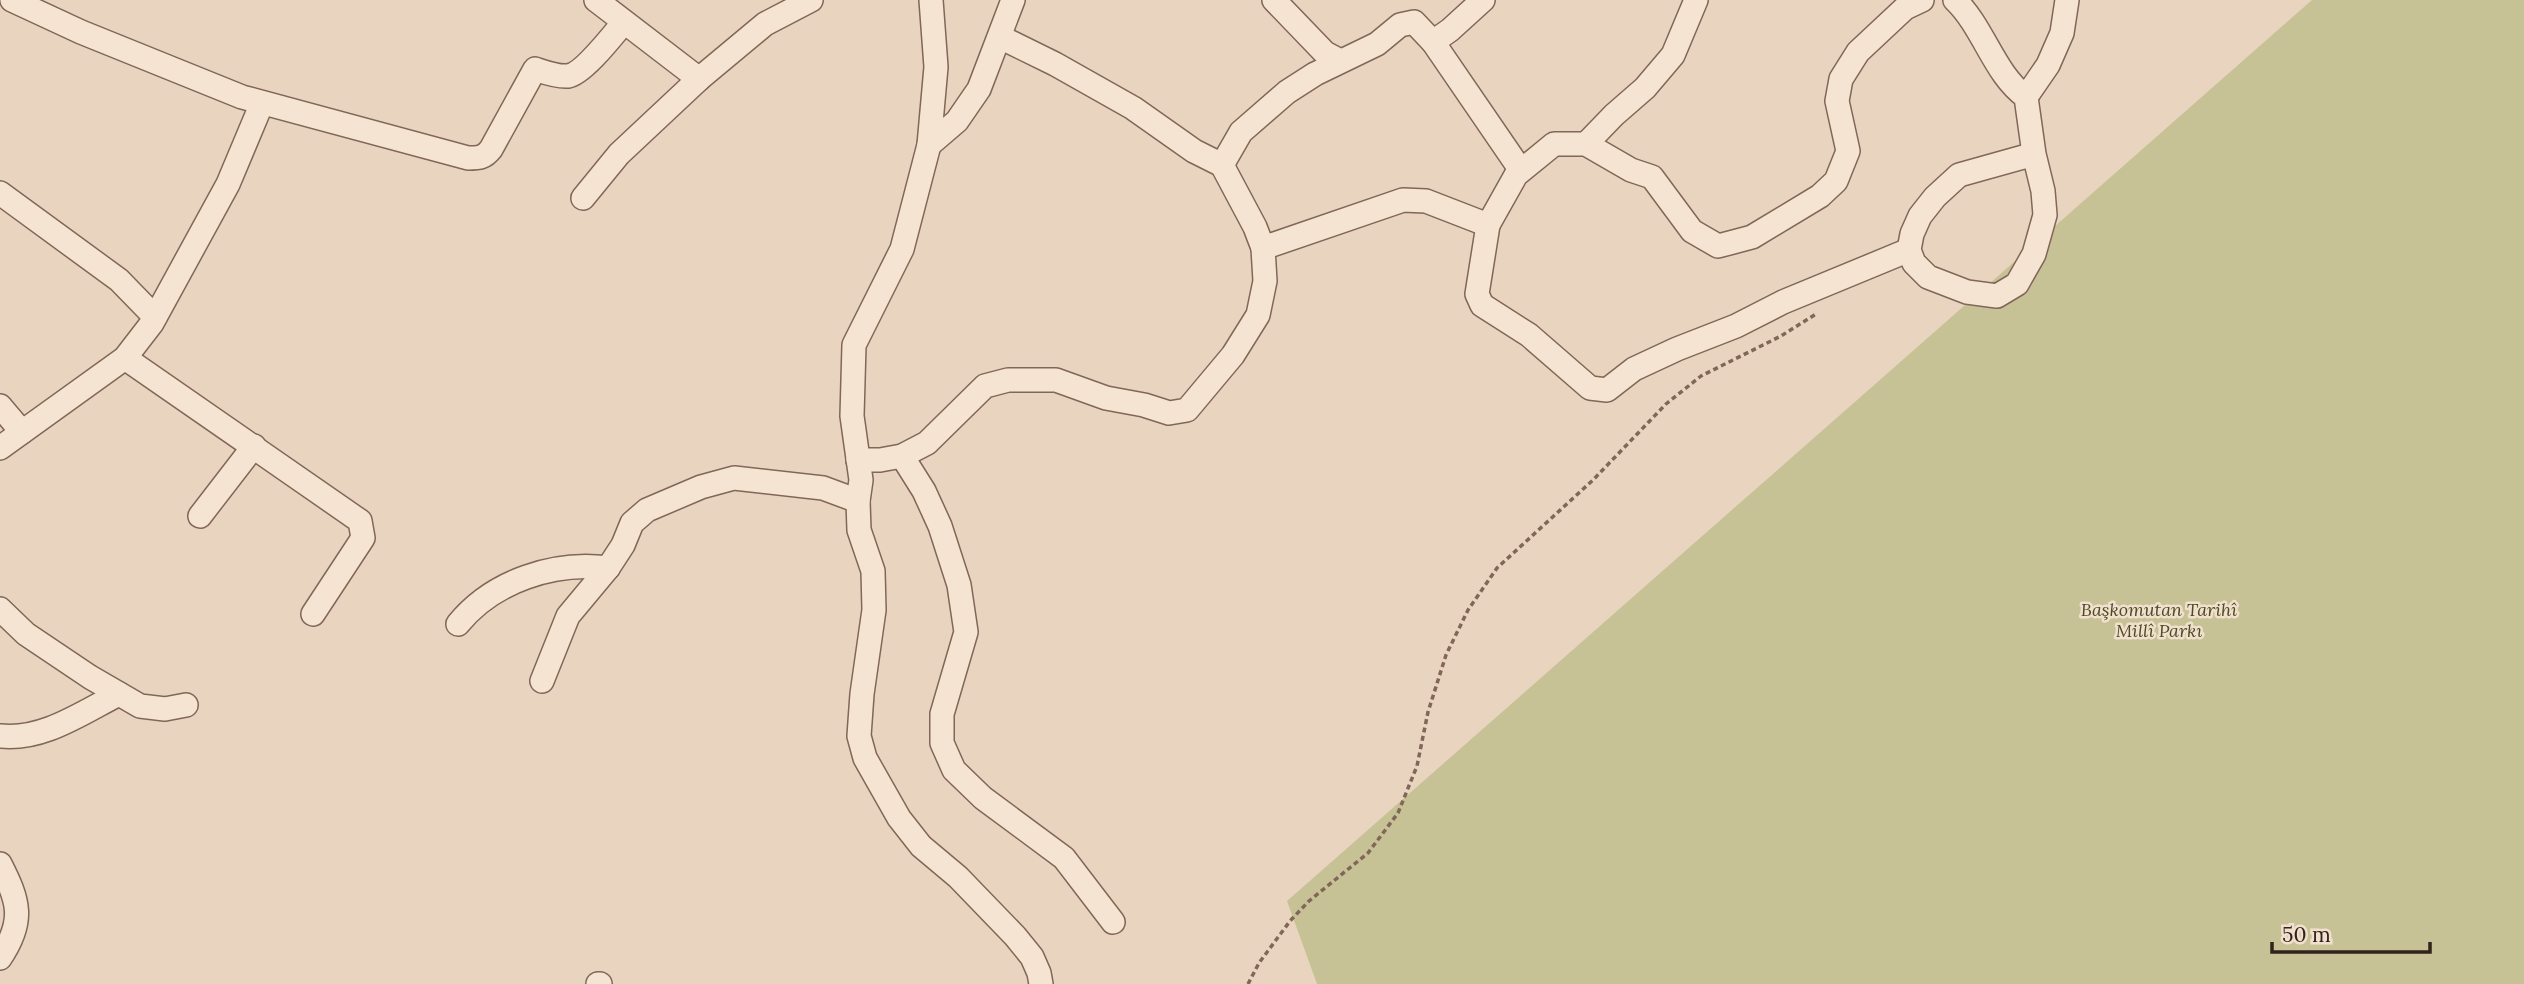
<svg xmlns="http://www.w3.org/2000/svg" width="2524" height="984" font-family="Lora,serif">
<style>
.green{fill:#c6c295}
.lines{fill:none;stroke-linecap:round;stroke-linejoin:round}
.minor-casing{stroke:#816659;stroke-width:26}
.path{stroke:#816659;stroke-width:3.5;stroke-dasharray:5 3.5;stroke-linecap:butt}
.minor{stroke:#f5e4d1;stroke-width:23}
.labels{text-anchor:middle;stroke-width:5;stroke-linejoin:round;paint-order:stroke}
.park-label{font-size:18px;font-style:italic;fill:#4a4c25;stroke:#f2e0ce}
</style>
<rect width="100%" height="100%" fill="#e9d5bf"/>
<path class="green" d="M2312 0H2524V984H1317L1287 901Z"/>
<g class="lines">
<g class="minor-casing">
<g id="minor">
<path d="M12 0 81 32 242 97 468 158C479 158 484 158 491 149L535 69C544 72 557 77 568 76 583 74 614 34 624 22"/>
<path d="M596 0 699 79"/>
<path d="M931 0 936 67 929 145 902 249 854 345 852 416 861 480 858 501 859 530 873 571 874 610 862 694 859 736 865 758 899 818 921 846 958 877 1015 936 1032 957 1039 973 1041 984"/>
<path d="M1274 0 1325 53 1340 61"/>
<path d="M1955 0C1984 28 1994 74 2026 97L2034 154 2043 191 2045 215 2034 254 2017 284 1997 296 1967 292 1928 277 1914 263 1909 250 1912 234 1920 216 1935 197 1959 175 2034 154"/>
<path d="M1433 42 1450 30 1483 0"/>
<path d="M2026 97 2048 65 2062 33 2067 0"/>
<path d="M1586 144 1614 115 1645 88 1673 55 1696 0"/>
<path d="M929 145 957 121 979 89 1013 0"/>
<path d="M1222 165 1241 132 1287 92 1315 74 1377 44 1400 25 1414 22 1433 42 1520 169"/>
<path d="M0 193 119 280 155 317"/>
<path d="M583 198 619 154 699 79 765 24 811 0"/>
<path d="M1263 248 1403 200 1426 201 1488 225"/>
<path d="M1909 250 1783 302 1736 326 1677 349 1634 369 1607 390 1590 388 1529 335 1482 305 1477 294 1488 225 1516 175 1554 144H1586L1631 170 1652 177 1692 231 1718 246 1752 237 1820 196 1836 181 1848 151 1837 101 1841 79 1858 52 1905 8 1922 0"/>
<path d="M125 358 360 521 363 538 313 614"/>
<path d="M0 406 22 432"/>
<path d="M0 448 125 358 152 323 228 184 262 103"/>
<path d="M902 456 924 491 940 526 959 585 966 632 942 714V743L954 770 983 798 1064 858 1113 922"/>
<path d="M858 460H880L902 456 927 443 985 386 1008 380H1056L1106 398 1144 405 1169 413 1187 410 1233 355 1258 315 1265 281 1263 248 1255 227 1222 165 1194 151 1133 108 1055 64 1000 37"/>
<path d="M200 516 254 446"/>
<path d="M0 609 26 634 90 677 140 706 165 709 186 705"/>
<path d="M458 624C493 581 554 561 608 568"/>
<path d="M542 681 568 616 608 568 623 545 632 523 647 510 701 487 734 478 823 488 858 501"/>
<path d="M0 736C43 741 83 712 119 694"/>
<path d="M0 864C19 901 25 921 0 958"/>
<path d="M598 984H600"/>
</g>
</g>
<path class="path" d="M1248 984 1259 963 1290 921 1309 901 1368 853 1398 813 1417 766 1428 712 1446 655 1468 610 1497 568 1593 480 1666 404 1701 376 1781 336 1816 314"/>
<use href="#minor" class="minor"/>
</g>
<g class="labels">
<g class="park-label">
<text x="2159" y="616">Başkomutan Tarihî<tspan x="2159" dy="21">Millî Parkı</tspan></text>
</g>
</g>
<path d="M2272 942v10h158v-10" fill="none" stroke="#31221c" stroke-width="3.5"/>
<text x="2282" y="942" font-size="21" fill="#31221c" stroke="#f2e0ce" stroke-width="5" paint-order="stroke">50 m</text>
</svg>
